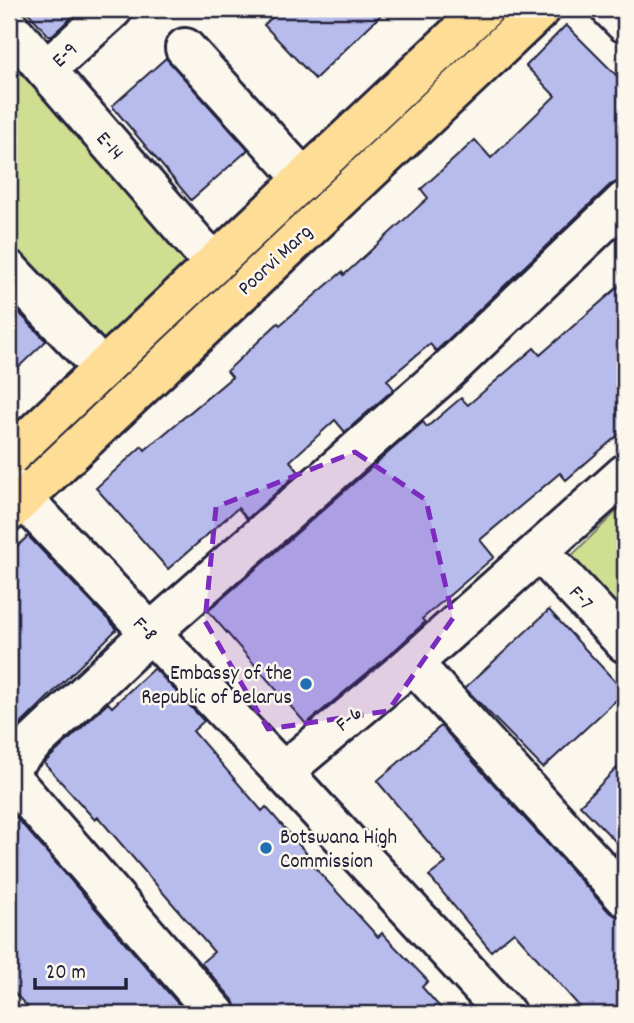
<svg xmlns="http://www.w3.org/2000/svg" width="634" height="1023" font-family="Dekko,sans-serif">
<style>
.green{fill:#cfde91;stroke:#788066;stroke-width:2}
.building{fill:#b8bced;stroke:#22223b;stroke-width:2}
.lines{fill:none;stroke-linecap:round;stroke-linejoin:round}
.minor-casing{stroke:#22223b;stroke-width:44}
.major-casing{stroke:#22223b;stroke-width:44}
.minor{stroke:#fbf7ec;stroke-width:38}
.major{stroke:#fedd96;stroke-width:38}
.marked{fill:#7b2cbf;fill-opacity:0.2;stroke:#7b2cbf;stroke-width:5;stroke-dasharray:14 9;stroke-linejoin:round}
.poi-dot{fill:#1f6fb2;stroke:#fbf7ec;stroke-width:2.5}
.labels{text-anchor:middle;stroke-width:5;stroke-linejoin:round;paint-order:stroke}
.street-label{font-size:21px;fill:#22223b;stroke:#fbf7ec}
.poi-label{font-size:21px;fill:#22223b;stroke:#fbf7ec;text-anchor:end}
</style>
<rect width="100%" height="100%" fill="#fbf7ec"/>
<filter id="ink" filterUnits="userSpaceOnUse"><feTurbulence type="fractalNoise" baseFrequency=".0143" numOctaves="2"/><feDisplacementMap in="SourceGraphic" scale="14" xChannelSelector="R" yChannelSelector="G"/><feConvolveMatrix kernelMatrix="1 2 1 2 8 2 1 2 1" color-interpolation-filters="sRGB"/></filter>
<g filter="url(#ink)">
<g class="green">
<path d="M9 35 196 259 104 344 9 241Z"/>
<path d="M625 503V637L559 568Z"/>
</g>
<g class="building">
<path d="M25 9H81L50 37Z"/>
<path d="M281 9H387L315 79 264 25Z"/>
<path d="M566 25 625 84V180L610 185 436 351 430 344 387 380 394 389 345 432 335 420 290 461 299 472 247 519 238 508 168 569 96 488 142 446 145 450 232 377 227 371 278 323 280 325 342 272 344 275 428 198 421 189 475 140 491 158 555 96 526 66Z"/>
<path d="M166 58 248 150 191 200 112 106Z"/>
<path d="M625 281V429L566 480 560 473 480 540 494 557 422 619 425 622 396 649 306 724 208 611 423 422 427 427 461 398 468 405 534 348 540 355Z"/>
<path d="M9 302 46 341 9 376Z"/>
<path d="M28 536 117 629 14 731 9 725V554Z"/>
<path d="M549 610 625 692 543 768 465 688Z"/>
<path d="M154 668 204 721 193 731 262 811 266 807 309 856 306 858 378 937 382 933 428 981 422 987 446 1014H237L233 1000 201 963 214 952 98 817 95 820 44 763 108 703 112 707Z"/>
<path d="M441 726 609 912 625 918V1014H586L514 932 491 951 429 876 446 863 377 781Z"/>
<path d="M625 760V865L615 853 621 847 580 805Z"/>
<path d="M9 809 187 1014H34L9 987Z"/>
</g>
<g class="lines">
<g class="minor-casing">
<g id="minor">
<path d="M611 9 625 23"/>
<path d="M9 27 214 264"/>
<path d="M185 48 304 179"/>
<path d="M46 70 113 9"/>
<path d="M9 270 102 368"/>
<path d="M9 484 283 772 506 1014"/>
<path d="M539 551 625 643"/>
<path d="M413 663 625 897"/>
<path d="M9 766 150 633 445 373 625 201"/>
<path d="M283 772 413 663 625 474"/>
<path d="M9 776 216 1014"/>
</g>
</g>
<g class="major-casing">
<g id="major">
<path d="M9 457 484 9"/>
<path d="M9 512 541 9"/>
</g>
</g>
<use href="#minor" class="minor"/>
<use href="#major" class="major"/>
</g>
</g>
<path class="marked" d="M355 452 426 500 453 618 388 711 268 729 205 621 216 507Z"/>
<g class="poi-dot">
<circle cx="306" cy="684" r="7"/>
<circle cx="266" cy="848" r="7"/>
</g>
<g class="labels">
<g class="street-label">
<text transform="translate(64 54) rotate(-43)" y="7">E-9</text>
<text transform="translate(111 145) rotate(49)" y="7">E-14</text>
<text transform="translate(274 259) rotate(-43)" y="7">Poorvi Marg</text>
<text transform="translate(582 597) rotate(47)" y="7">F-7</text>
<text transform="translate(146 628) rotate(46)" y="7">F-8</text>
<text transform="translate(348 718) rotate(-40)" y="7">F-6</text>
</g>
<g class="poi-label">
<text x="292" y="679">Embassy of the<tspan x="292" dy="24">Republic of Belarus</tspan></text>
<text x="280" y="843" text-anchor="start">Botswana High<tspan x="280" dy="24">Commission</tspan></text>
</g>
</g>
<rect width="634" height="1023" fill="none" stroke="#fbf7ec" stroke-width="35"/>
<rect x="18" y="18" width="599" height="988" fill="none" stroke="#22223b" stroke-width="2.5" filter="url(#ink)"/>
<path d="M35 978v10h91v-10" fill="none" stroke="#22223b" stroke-width="3.5"/>
<text x="46" y="978" font-size="21" fill="#22223b" stroke="#fbf7ec" stroke-width="5" paint-order="stroke">20 m</text>
</svg>
